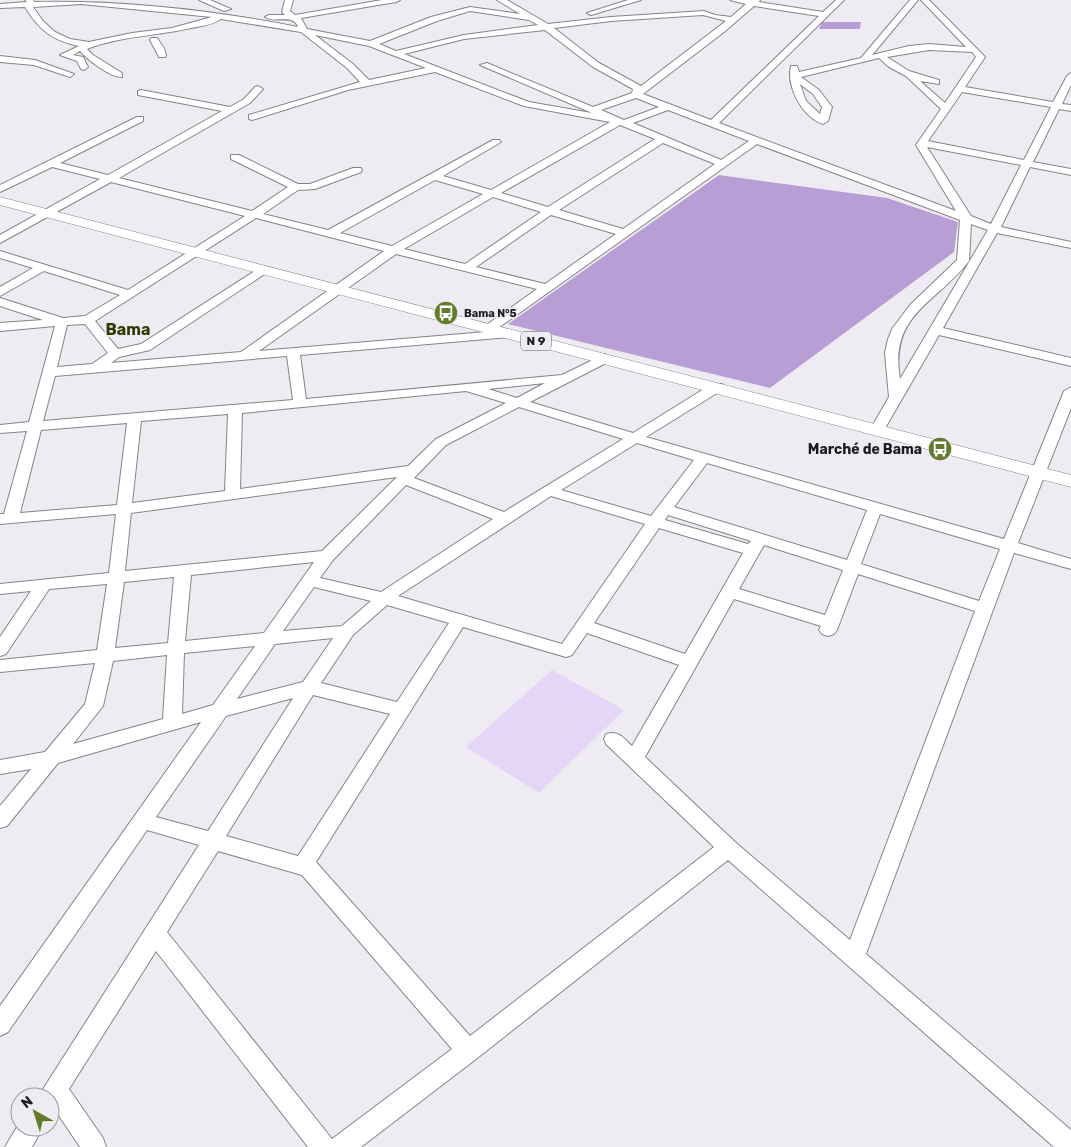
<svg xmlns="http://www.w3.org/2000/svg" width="1071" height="1147" font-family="Rubik,sans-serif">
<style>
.green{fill:#e5d6f8}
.forest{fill:#b79ed4}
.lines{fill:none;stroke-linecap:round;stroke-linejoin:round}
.minor-casing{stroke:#86838a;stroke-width:2}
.major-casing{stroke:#86838a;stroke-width:1}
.minor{fill:#fff;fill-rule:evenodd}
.major{fill:#fff;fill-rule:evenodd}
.labels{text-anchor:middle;stroke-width:4;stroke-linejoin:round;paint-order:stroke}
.far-poi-label{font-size:11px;font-weight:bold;fill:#1c1b1e;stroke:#eeebf3;text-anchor:start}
.shield{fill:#eeebf3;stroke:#5b595e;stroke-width:1}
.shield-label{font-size:12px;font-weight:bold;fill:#1c1b1e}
.poi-label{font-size:14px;font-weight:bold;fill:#1c1b1e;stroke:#eeebf3;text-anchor:end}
.far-district-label{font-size:16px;font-weight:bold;fill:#2d3c03;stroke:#eeebf3}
</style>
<rect width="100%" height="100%" fill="#eeebf3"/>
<path class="green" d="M552 670 624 710 539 793 466 747Z"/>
<g class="forest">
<path d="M822 22H861L860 29H819Z"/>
<path d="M719 175 887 198 958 222 954 252 770 388 508 324Z"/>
</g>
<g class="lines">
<g class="minor-casing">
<g id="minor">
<path d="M25 0H33L34 2C122 0 212 10 298 27 293 13 275 24 265 17L269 15H285L282 12 285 0H293L290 11 295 15 382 0H400L396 2 301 18 307 29 370 41 431 17 470 7 520 14 497 0H507L548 24 611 17 704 11 715 15 731 17 746 4 730 0H760L759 2 823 12 836 0H844L719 123 956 211 916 145 941 109 906 76 889 67 879 58 801 77 819 90 832 107 828 121 823 124C802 117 786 86 791 66H797L799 72 861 58 910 0H918L872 55 909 46 929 44 966 47 921 0H929L985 57 965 87 1053 102 1067 76 1071 73V85L1062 104 1071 105V111L1059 109 1033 162 1071 169V175L1030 167 1001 227 1071 242V248L997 233 943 328 1071 358V366L939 335 884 430 882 433H872L870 430 889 397 885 353 888 339 892 329 910 305 957 260 960 220 757 144 494 331H511L513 334 511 337 300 355 306 399 562 375 605 354 612 358 610 361 530 402 633 433 712 384H722L724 387 722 390 646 437 1004 539 1064 391 1071 387V408L1018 543 1071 559V569L1014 553 866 954 1071 1130V1147H1054L728 860 476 1059 361 1147H308L156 951 69 1089 103 1138 106 1147H80L53 1107 50 1109V1097H38L199 845 147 830 8 1032 0 1036V1006L201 722 58 763 7 826 0 828V806L31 769 0 774V760L45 752 85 704 95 663 0 672V660L97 650 107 584 49 589 6 654 0 656V637L31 591 0 594V584L109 573 116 514 0 524V514H4L27 431 0 433V425L29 422 55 326 0 331V323L43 320 0 306V298L63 318 85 316 120 295 44 271 0 296V287L33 268 0 258V251L128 290 245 216 111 182 0 243V235L100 179 52 167 0 192V185L137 117H143V121L60 163 108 175 222 111 138 95V91L141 90 230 107 244 99 255 87 258 86 263 89 250 103 119 178 252 211 288 187 231 159V155H239L298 184H310L353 168H361L362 170 361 172 315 189 298 190 263 214 328 230 493 140H499L501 142 443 176 491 190 610 122 524 106 435 72 348 90 252 120 249 119V115L360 82 347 68 301 32 221 19C212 25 202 26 191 28 157 36 120 36 87 49L93 55 122 73V77C111 78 88 60 80 51L73 55 83 57 88 67 84 70 81 69 77 61 60 55 79 46C53 41 39 30 25 7L0 8V4L27 2ZM81 4 212 17 172 28 132 33 89 42 70 39 55 32 43 21 33 7ZM754 6 819 16 711 120 643 94 724 32ZM470 11 529 20 538 25 464 35 396 51 379 44 437 21ZM703 15 726 21 641 86 599 63 554 28 611 21ZM545 30 593 67 633 89 632 93 593 107 487 63 480 65 592 113 529 102 404 54 464 39ZM315 35 369 46 426 68 369 80 353 64ZM929 50 972 52 976 57 945 103 920 81 939 84V80L909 71 887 57ZM800 84 813 94 822 107 820 114 806 101ZM962 92 1051 107 1024 160 928 141ZM636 98 659 107 624 120 601 110ZM668 110 749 141 721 160 633 123ZM620 125 655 139 548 207 501 193ZM663 143 715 164 623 229 559 210ZM927 147 1021 165 991 224 971 216ZM435 180 483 194 392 246 340 233ZM493 197 541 212 465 264 404 249ZM551 215 616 234 545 284 476 267ZM256 218 384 251 241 352 111 363 119 357 150 350 269 271 271 269 269 267H261L141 344 118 349 95 321ZM971 224 988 230 900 379C889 314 936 304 969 261ZM396 254 537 289 485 326 483 329 486 332 259 351ZM85 324 108 353 92 364 57 367 67 325ZM287 356 293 400 43 421 55 376ZM545 383 517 398 488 389ZM466 391 506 403 436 439 408 466 240 489 242 413ZM519 407 623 439 504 512 414 478 446 445ZM228 414 225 491 132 503 141 421ZM127 423 117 505 20 513 41 430ZM637 443 694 460 651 516 561 490ZM707 463 867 510 847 560 674 507ZM397 477 322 551 125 571 131 513ZM406 485 493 519 381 592 320 578 333 560ZM551 496 645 524 562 644 398 596ZM880 514 1000 549 979 601 861 564ZM668 515 751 541 748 544 665 520ZM659 528 743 553 685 654 594 623ZM764 545 843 570 825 615 739 589ZM314 562 264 633 185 641 191 575ZM858 574 975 611 850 940 735 842 645 757 734 599 821 626 819 630 822 634 828 636 834 634 837 630ZM174 577 168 643 115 648 124 582ZM314 587 371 601 342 626 283 631ZM387 605 449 623 397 702 321 683 353 635ZM463 627 566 657 572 655 587 633 679 665 632 746C624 738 618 730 606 734L604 739 606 744 714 847 470 1036 316 862ZM333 638 303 682 237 699 275 644ZM255 646 213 705 182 714 184 653ZM167 655 163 719 73 744 103 706 113 661ZM313 695 390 714 298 856 226 836ZM293 698 208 831 156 817 226 716ZM218 851 302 875 452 1049 332 1139 167 932Z"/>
<path d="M199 0H210L231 9 224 11Z"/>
<path d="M628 0H641L591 15 587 13Z"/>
<path d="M151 38H157L164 48 166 55 165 57H159L150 40Z"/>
<path d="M0 56 35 60 74 74 70 77 34 65 0 62Z"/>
<path d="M20 1122V1127H43L32 1147H5Z"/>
</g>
</g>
<g class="major-casing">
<path id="major" d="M0 197 1071 475V487L0 205Z"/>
</g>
<use href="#minor" class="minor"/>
<use href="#major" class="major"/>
</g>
<defs>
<g id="bus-disc" transform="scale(1.25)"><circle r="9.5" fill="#637b2d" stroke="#eeebf3"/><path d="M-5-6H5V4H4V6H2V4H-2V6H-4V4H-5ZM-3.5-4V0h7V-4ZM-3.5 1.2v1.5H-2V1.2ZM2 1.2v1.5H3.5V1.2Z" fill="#fff"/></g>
</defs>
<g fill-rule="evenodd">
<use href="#bus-disc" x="446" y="313"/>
<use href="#bus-disc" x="940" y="449"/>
</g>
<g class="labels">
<g class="far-poi-label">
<text x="464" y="317">Bama N°5</text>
</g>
<rect class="shield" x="521" y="331.5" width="30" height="19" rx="4"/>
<g class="shield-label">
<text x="536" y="345">N 9</text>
</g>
<g class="poi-label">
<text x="922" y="454">Marché de Bama</text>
</g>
<g class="far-district-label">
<text x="128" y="335">Bama</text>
</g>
</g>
<g transform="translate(35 1112) rotate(321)"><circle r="24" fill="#eeebf3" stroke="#9a989e"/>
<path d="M0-4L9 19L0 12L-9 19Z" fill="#637b2d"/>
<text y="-8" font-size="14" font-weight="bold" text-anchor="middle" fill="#1c1b1e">N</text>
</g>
</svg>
